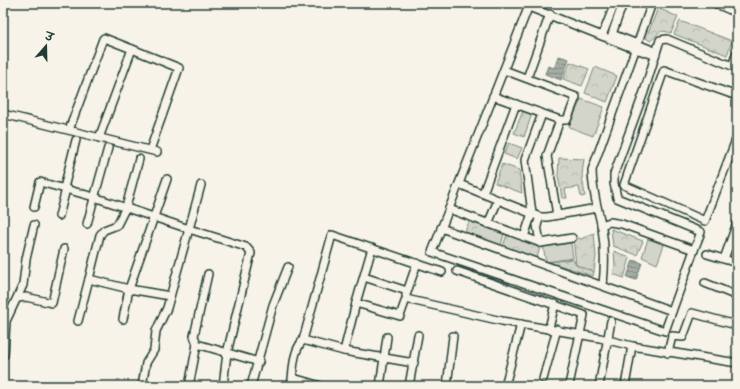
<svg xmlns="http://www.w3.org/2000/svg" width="740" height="389" font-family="'Gochi Hand','Playpen Sans Deva',sans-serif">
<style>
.grass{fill:url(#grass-tufts);stroke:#79897f}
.park{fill:url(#park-crowns);stroke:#79897f}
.garden{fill:url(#garden-dots);stroke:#79897f}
.pitch{fill:#d3d5ca;stroke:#79897f}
.water{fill:url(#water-rules);stroke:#6f8077}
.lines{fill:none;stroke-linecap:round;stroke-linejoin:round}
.minor-casing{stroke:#1f3d34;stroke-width:10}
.minor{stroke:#f7f3e8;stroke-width:7}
</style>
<defs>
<pattern id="grass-tufts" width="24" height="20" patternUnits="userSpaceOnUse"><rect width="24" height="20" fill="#d3d5ca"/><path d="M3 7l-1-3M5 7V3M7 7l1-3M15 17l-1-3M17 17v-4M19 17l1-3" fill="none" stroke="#b5b8ae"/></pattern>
<pattern id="park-crowns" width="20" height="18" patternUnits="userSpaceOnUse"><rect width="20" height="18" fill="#d3d5ca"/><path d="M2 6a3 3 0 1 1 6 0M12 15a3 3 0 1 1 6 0" fill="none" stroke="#b5b8ae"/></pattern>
<pattern id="garden-dots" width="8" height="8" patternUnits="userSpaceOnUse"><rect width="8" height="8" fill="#d3d5ca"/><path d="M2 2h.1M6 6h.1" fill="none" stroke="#b5b8ae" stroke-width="1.8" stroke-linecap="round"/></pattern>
<pattern id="water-rules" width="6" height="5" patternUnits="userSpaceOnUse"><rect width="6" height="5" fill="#a4ada3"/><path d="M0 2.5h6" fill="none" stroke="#858e86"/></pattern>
</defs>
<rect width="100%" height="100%" fill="#f7f3e8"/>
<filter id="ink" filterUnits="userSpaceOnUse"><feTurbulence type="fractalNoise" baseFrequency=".025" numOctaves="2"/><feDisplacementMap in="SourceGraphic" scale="8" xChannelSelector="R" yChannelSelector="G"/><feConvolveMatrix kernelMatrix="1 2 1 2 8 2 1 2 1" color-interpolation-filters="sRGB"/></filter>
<g filter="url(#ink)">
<path class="grass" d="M523 111 532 114 524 137 514 133Z"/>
<g class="park">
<path d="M658 8 678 17 671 33C656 28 660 35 650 41L646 38Z"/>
<path d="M680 21 732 41 727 55 674 34Z"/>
<path d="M570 62 589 69 582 86 563 79Z"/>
<path d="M595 67 617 76 607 102 585 93Z"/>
<path d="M559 158 584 159 582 175 585 196 581 197 579 187 565 189 567 198H562L558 175Z"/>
<path d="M502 164 519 170 522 193 495 183Z"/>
<path d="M469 221 504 234 501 245 465 232Z"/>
<path d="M611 229 643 241 637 255 613 246Z"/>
<path d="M594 233 596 256 594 272 576 265 573 237 581 239Z"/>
<path d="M507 235 540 247 537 258 503 246Z"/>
<path d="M614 251 630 258 624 278 613 274 615 266Z"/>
</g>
<path class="garden" d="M573 259 576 265 594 272 593 276 549 262Z"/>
<g class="pitch">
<path d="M581 99 604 107 593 136 569 127Z"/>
<path d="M509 143 522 148 517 159 504 154Z"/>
<path d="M648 239 664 245 657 264 642 257Z"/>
<path d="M571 243 573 258 546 262 543 247Z"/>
</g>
<g class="water">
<path d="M559 56 569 59 561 80 545 74 548 66 554 68Z"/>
<path d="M633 260 642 263 636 280 627 277Z"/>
</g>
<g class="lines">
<g class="minor-casing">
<g id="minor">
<path d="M530 3 432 252 665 331 694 250 622 224 610 222 601 225"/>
<path d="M714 3 737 13"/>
<path d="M529 7 635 49 651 54 656 53 652 50 612 34 623 3"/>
<path d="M602 36 615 3"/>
<path d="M527 78 550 14"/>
<path d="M493 96 560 120H567L576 97 504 70"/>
<path d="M737 96 664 70 624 185 705 221 737 137"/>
<path d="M3 114 157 152"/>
<path d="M69 130 103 39 104 38 132 49"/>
<path d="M99 138 132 49 179 68 150 150"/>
<path d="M459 184 540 217H547L597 208"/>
<path d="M201 185 189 229 246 247 251 253 227 353 223 386"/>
<path d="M64 188 76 140"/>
<path d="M483 193 516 104"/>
<path d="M34 207 40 182 94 197 189 229 167 308 156 331 154 350 146 363 142 386"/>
<path d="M449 209 541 243 572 238"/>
<path d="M557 215 547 156 560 120"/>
<path d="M59 216 66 189"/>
<path d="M540 217 537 225 540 243"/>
<path d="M87 224 108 148"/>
<path d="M488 224 498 200"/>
<path d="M441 228 672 311"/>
<path d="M524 237 532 213 525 160 542 114"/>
<path d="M694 250 701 232 617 198 614 183V174L644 92 660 40 667 39 732 66 737 52"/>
<path d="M707 254 737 263"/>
<path d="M724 259 737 223"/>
<path d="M457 271 584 315 569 385"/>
<path d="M208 274 194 336 197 344 259 362"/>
<path d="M364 277 407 291"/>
<path d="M89 279 100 235 104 230 117 225 126 207 139 159"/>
<path d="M705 283 737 296"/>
<path d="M603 285C605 266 605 247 602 228 598 209 592 191 592 170L652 3"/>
<path d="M406 295 417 263"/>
<path d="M18 298 26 297 52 303 64 249"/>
<path d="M356 303 372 248"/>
<path d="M123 319 129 289 167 179"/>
<path d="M78 321 89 279 129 289 170 296"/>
<path d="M549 328 555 304"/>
<path d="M303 340 332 235 442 272"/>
<path d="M344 351 414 363"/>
<path d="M668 353 672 336 683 337 692 313 736 325 737 323"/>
<path d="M4 355 6 321 23 285 26 259 34 225"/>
<path d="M293 378 321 386"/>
<path d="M543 379 557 329"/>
<path d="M189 386 197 344"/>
<path d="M251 386 273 305 288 267"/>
<path d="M291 386C294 369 292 353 303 340L344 351 356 303 400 316 406 299 502 321 600 338 632 346 737 363"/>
<path d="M380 386 387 337"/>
<path d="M409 386 418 335"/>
<path d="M447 386 453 336"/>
<path d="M505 386 521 324"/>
<path d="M599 386 611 321"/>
<path d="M625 386 632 346"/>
</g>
</g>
<use href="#minor" class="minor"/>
</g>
</g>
<rect width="740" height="389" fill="none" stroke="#f7f3e8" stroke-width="16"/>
<rect x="8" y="8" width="724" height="373" fill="none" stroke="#1f3d34" stroke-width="1.5" filter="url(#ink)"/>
<g transform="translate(46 46) rotate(20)" stroke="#f7f3e8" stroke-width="3" paint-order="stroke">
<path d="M0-3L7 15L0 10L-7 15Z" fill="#1f3d34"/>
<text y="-6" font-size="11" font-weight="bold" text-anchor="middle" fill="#1f3d34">उ</text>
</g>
</svg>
